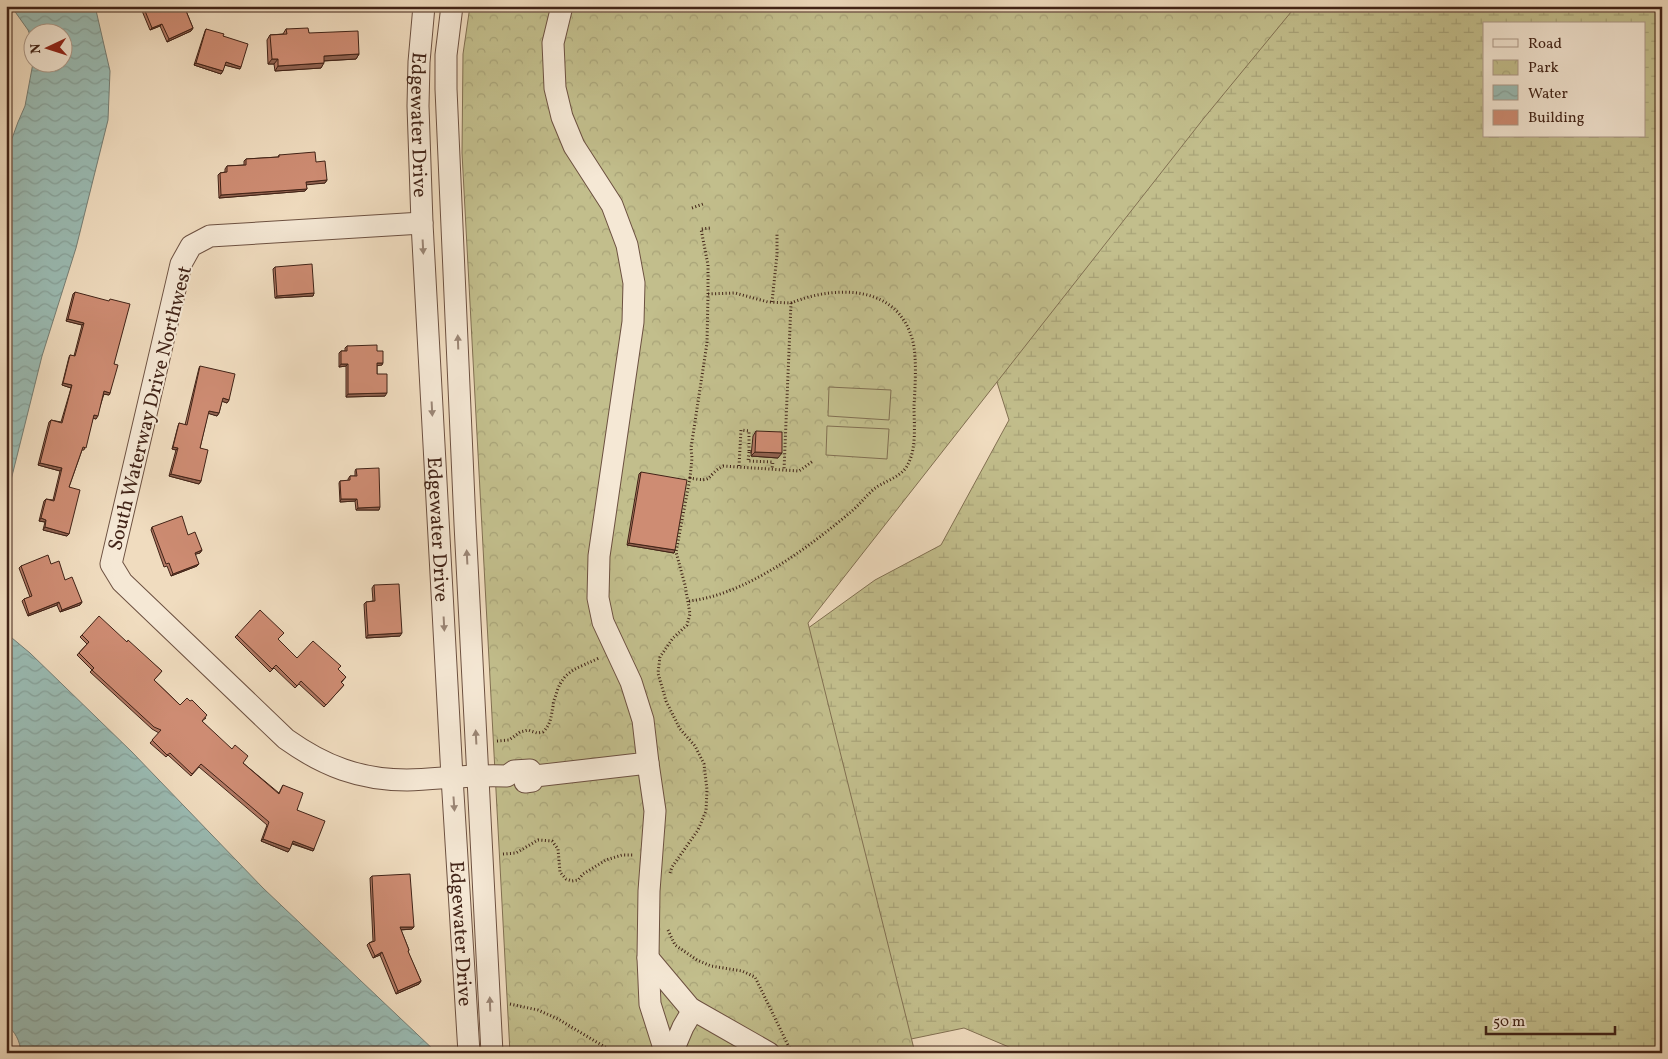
<svg xmlns="http://www.w3.org/2000/svg" width="1668" height="1059" font-family="Vollkorn,serif">
<style>
.wetland{fill:url(#wetland-marsh);stroke:#827052;fill-rule:evenodd}
.park{fill:url(#park-crowns);stroke:#827052}
.pitch{fill:#c2be8c;stroke:#827052}
.water{fill:url(#water-waves);stroke:#767e75}
.lines{fill:none;stroke-linecap:round;stroke-linejoin:round}
.minor-casing{stroke:#6d5141;stroke-width:23}
.path{stroke:#412317;stroke-width:3;stroke-dasharray:1 2.5;stroke-linecap:butt}
.minor{stroke:#f5e8d5;stroke-width:21}
.wall{fill:#b17863;stroke:#412317}
.shaded-wall{fill:#906250;stroke:#412317}
.building{fill:#ce8c73;stroke:#412317}
.oneway{fill:#9b8676}
.labels{text-anchor:middle;stroke-width:4;stroke-linejoin:round;paint-order:stroke}
.street-label{font-size:20px;fill:#412317;stroke:#f5e8d5}
</style>
<defs>
<pattern id="wetland-marsh" width="20" height="14" patternUnits="userSpaceOnUse" patternTransform="scale(1.25)"><rect width="20" height="14" fill="#c2be8c"/><path d="M1 5h8M5 5V1M11 12h8M15 12V8" fill="none" stroke="#a8a378"/></pattern>
<pattern id="park-crowns" width="20" height="18" patternUnits="userSpaceOnUse" patternTransform="scale(1.25)"><rect width="20" height="18" fill="#c2be8c"/><path d="M2 6a3 3 0 1 1 6 0M12 15a3 3 0 1 1 6 0" fill="none" stroke="#a8a378"/></pattern>
<pattern id="water-waves" width="16" height="10" patternUnits="userSpaceOnUse" patternTransform="scale(1.25)"><rect width="16" height="10" fill="#9abbb3"/><path d="M0 5q4-4 8 0t8 0" fill="none" stroke="#86a099"/></pattern>
</defs>
<rect width="100%" height="100%" fill="#f0dcbf"/>
<filter id="stains"><feTurbulence type="fractalNoise" baseFrequency=".004" numOctaves="4"/><feColorMatrix values="0 0 0 0 .2 0 0 0 0 .09 0 0 0 0 .02 0 0 0 .5 -.17"/></filter>
<radialGradient id="worn" r=".72"><stop offset=".6" stop-color="#630" stop-opacity="0"/><stop offset="1" stop-color="#630" stop-opacity=".3"/></radialGradient>
<path class="wetland" d="M1043 6H1662V1053H1023L964 1028 887 1044 786 644 875 580 941 545 1009 420 967 288ZM1484 24H1644V136H1484Z"/>
<path class="park" d="M470 6H1296L1204 118 808 623 915 1053H510L462 153 463 54Z"/>
<g class="pitch">
<path d="M829 387 891 390 889 420 828 416Z"/>
<path d="M827 426 889 429 887 459 826 455Z"/>
</g>
<g class="water">
<path d="M11 6H95L110 71 108 120 76 248 42 356 6 500V155L18 122 25 106 33 63 62 62V32H32V40L28 30Z"/>
<path d="M6 633 30 653 132 752 263 888 437 1053H21C20 1040 15 1032 6 1024Z"/>
</g>
<g class="lines">
<g class="minor-casing">
<g id="minor">
<path id="s1" d="M424 6 419 62 418 106 422 223 452 777 469 1053"/>
<path d="M452 6 446 55V89L465 524 492 1053"/>
<path d="M422 223 210 236 191 246 181 264 111 564 122 582 286 739C324 766 360 780 407 780 440 779 474 774 507 776L514 771 530 770 535 776"/>
<path d="M648 763 655 811 649 891 648 958 650 1004 663 1045 669 1053"/>
<path d="M525 782 532 781 535 776 648 763 643 720 631 682 603 622 598 598 599 556 633 322 634 283 627 245 612 205 574 146 562 117 555 88 553 43 562 6"/>
<path d="M648 958 690 1008 769 1053"/>
<path d="M672 1053 683 1027 693 1010"/>
</g>
</g>
<g class="path">
<path d="M692 208 703 204"/>
<path d="M708 294V265L701 229 710 228"/>
<path d="M772 302 777 255V234"/>
<path d="M749 452 748 461 773 462 772 469"/>
<path d="M739 466 741 430 749 431V452H752"/>
<path d="M690 478 692 458 691 448 707 343 708 294 735 293 768 302 791 303 784 470"/>
<path d="M689 601C746 595 809 547 852 511 860 504 866 496 874 489 884 481 900 478 907 466 917 449 914 425 914 406 915 389 917 358 913 342 899 284 835 285 791 303"/>
<path d="M497 741 509 740 520 732 528 730 537 733 543 732C551 724 551 717 553 706 553 701 556 696 557 691 565 669 579 668 599 658"/>
<path d="M503 854 516 853 538 840 552 841 558 849 560 872 566 879 572 881 578 880 583 874 606 860 622 855H633"/>
<path d="M670 873 672 867 698 830 706 811 707 790 704 764 695 746 680 729 666 701 658 673 660 657 673 638 687 625 690 614 685 585 676 552 690 478C715 483 705 476 723 466L799 471 813 461"/>
<path d="M668 930 675 945 697 960 711 966 742 971 755 977 789 1047 793 1053"/>
<path d="M510 1004 538 1010 558 1019 615 1053"/>
</g>
<use href="#minor" class="minor"/>
</g>
<g class="wall">
<path d="M140 6H184L193 28 191 31 167 42 160 26 150 30Z"/>
<path d="M206 29 223 36 240 69 225 65 221 74 194 65 205 31Z"/>
<path d="M286 29 309 33 359 54 356 59 324 61 321 68 275 71 274 64H268L267 40 270 35 283 34Z"/>
<path d="M279 155 316 162 327 180 325 183 306 184 307 189 305 191 219 198 218 175 220 173 225 172V169L227 166 244 165V161L246 159 278 157Z"/>
<path d="M275 267 314 293 313 296 275 298 273 269Z"/>
<path d="M75 292 114 364 110 393 109 395 104 394 96 419 93 418 84 450H82L69 487V534L67 536 43 530 45 522 39 521 44 501 46 499 53 500 60 471 38 465 49 422 51 420 61 422 71 388 62 385 69 357 70 355 74 356 82 325 66 321 73 294Z"/>
<path d="M347 346 377 351 382 365H377V374L385 396 346 397V366L339 367V353L341 351H345V348Z"/>
<path d="M200 366 229 400 227 403 222 401 219 413 217 416 208 413 200 448 201 481 199 484 169 476 176 450 172 449 178 426 179 423 185 425 199 368Z"/>
<path d="M756 431 778 458 751 456 753 436Z"/>
<path d="M356 469 379 510H356L355 501 340 502 339 483 340 481H348V479L350 476H355V471Z"/>
<path d="M641 472 675 550 674 553 627 545 639 474Z"/>
<path d="M152 527 202 550 200 553 195 554 197 566 171 576 167 566 164 567 151 530Z"/>
<path d="M51 564 65 580 82 602 80 605 60 612 57 605 28 616 22 601 24 599 30 597 19 568 21 566Z"/>
<path d="M374 585 400 636 366 638 364 604 366 602 373 601 372 588Z"/>
<path d="M82 635 127 642 162 671 154 680 180 705 206 718 202 721 243 763 279 793 283 785 297 810 314 849 313 851 292 844 288 852 261 841 267 825 199 767 191 776 168 755 166 757 150 743 159 733 152 729 90 672 92 670 77 655 87 644 80 637Z"/>
<path d="M237 635H282L278 639 297 658 338 669 346 677 341 683 344 685 324 707 299 684 295 688 274 668 270 672 235 637Z"/>
<path d="M372 876 414 927 412 929 401 930 409 950 408 952 421 981 419 984 396 994 380 955 373 958 367 945 369 943 373 941 370 878Z"/>
</g>
<g class="shaded-wall">
<path d="M162 24 160 26 150 30 152 28Z"/>
<path d="M193 28 191 31 167 42 169 39Z"/>
<path d="M359 54 356 59 320 61 324 56Z"/>
<path d="M272 59H278L274 64H268Z"/>
<path d="M226 62 241 67 240 69 224 65Z"/>
<path d="M196 63 223 71 221 74 194 65Z"/>
<path d="M324 63 321 68 275 71 278 66Z"/>
<path d="M327 180 325 183 305 185 306 182Z"/>
<path d="M307 189 305 191 219 198 221 195Z"/>
<path d="M314 293 313 296 275 298 277 296Z"/>
<path d="M68 319 84 323 82 325 66 321Z"/>
<path d="M377 363H383L382 365 375 366Z"/>
<path d="M341 364H348L346 366 339 367Z"/>
<path d="M63 383 72 385 71 388 62 385Z"/>
<path d="M104 391 110 393 109 395 103 394Z"/>
<path d="M387 393 385 396 346 397 348 394Z"/>
<path d="M223 398 229 400 227 403 221 401Z"/>
<path d="M209 411 219 413 217 416 207 413Z"/>
<path d="M94 415 98 416 96 419 92 418Z"/>
<path d="M173 447 178 448 176 450 172 449Z"/>
<path d="M755 452 782 453 778 458 751 456Z"/>
<path d="M40 463 62 468 60 471 38 465Z"/>
<path d="M171 474 201 481 199 484 169 476Z"/>
<path d="M341 499H357L355 501 340 502Z"/>
<path d="M380 507 379 510H356L358 508Z"/>
<path d="M41 518 46 520 45 522 39 521Z"/>
<path d="M45 527 69 534 67 536 43 530Z"/>
<path d="M629 543 675 550 674 553 627 545Z"/>
<path d="M202 550 200 553 193 555 195 553Z"/>
<path d="M199 564 197 566 171 576 173 574Z"/>
<path d="M59 602 57 605 28 616 29 614Z"/>
<path d="M82 602 80 605 60 612 62 610Z"/>
<path d="M402 633 400 636 366 638 368 635Z"/>
<path d="M263 839 290 849 288 852 261 841Z"/>
<path d="M293 841 314 849 313 851 292 843Z"/>
<path d="M400 927H414L412 929 398 930Z"/>
<path d="M382 952 380 955 373 958 375 956Z"/>
<path d="M421 981 419 984 396 994 398 991Z"/>
</g>
<g class="building">
<path d="M143 6H184L193 28 169 39 162 24 152 28Z"/>
<path d="M308 28 309 33 358 31 359 54 324 56V63L278 66V59H272L270 35 287 34 286 29Z"/>
<path d="M206 29 224 34 223 36 248 44 241 67 226 62 223 71 196 63Z"/>
<path d="M315 152 316 162 325 161 327 180 306 182 307 189 221 195 220 173 227 172V166L246 165V159L279 157V155Z"/>
<path d="M312 264 314 293 277 296 275 267Z"/>
<path d="M75 292 109 301 110 299 130 304 114 364 118 365 110 393 104 391 98 416 94 415 86 448 83 447 69 487 80 490 69 534 45 527 46 520 41 518 46 499 54 501 62 468 40 463 51 420 62 423 72 385 63 383 70 355 75 356 84 323 68 319Z"/>
<path d="M377 345V351H383V363H377V374H387V393L348 394V364H341V351H347V346Z"/>
<path d="M200 366 235 374 229 400 223 398 219 413 209 411 200 448 208 450 201 481 171 474 178 448 173 447 179 423 187 425Z"/>
<path d="M756 431 782 432V453L755 452Z"/>
<path d="M379 468 380 507 358 508 357 499H341L340 481 350 480V476H357L356 469Z"/>
<path d="M641 472 687 480 675 550 629 543Z"/>
<path d="M182 516 188 535 195 532 202 550 195 553 199 564 173 574 169 563 166 564 152 527Z"/>
<path d="M48 555 51 564 59 561 65 580 72 577 82 602 62 610 59 602 29 614 24 599 32 596 21 566Z"/>
<path d="M399 584 402 633 368 635 366 602 375 601 374 585Z"/>
<path d="M260 610 284 633 278 639 297 658 313 641 341 666 338 669 346 677 341 682 344 685 326 705 301 681 297 686 276 665 272 669 237 635Z"/>
<path d="M99 616 127 642 128 640 162 671 154 680 180 705 187 698 190 701 192 700 207 715 202 721 232 749 235 745 248 756 243 763 279 794 283 785 303 793 297 810 325 821 314 849 293 841 290 849 263 839 269 822 201 764 192 774 170 753 167 755 152 740 161 730 154 727 92 670 94 668 79 653 89 642 82 635Z"/>
<path d="M410 874 414 927H400L409 950 408 951 421 981 398 991 382 952 375 956 369 943 375 941 372 876Z"/>
</g>
<defs><path id="oneway-solid" d="M-6-.8H1V-3.2L6.5 0L1 3.2V.8H-6Z" transform="scale(1.25)"/></defs>
<g class="oneway">
<use href="#oneway-solid" transform="translate(423 247) rotate(87)"/>
<use href="#oneway-solid" transform="translate(458 342) rotate(-92)"/>
<use href="#oneway-solid" transform="translate(432 409) rotate(87)"/>
<use href="#oneway-solid" transform="translate(467 557) rotate(-93)"/>
<use href="#oneway-solid" transform="translate(444 624) rotate(87)"/>
<use href="#oneway-solid" transform="translate(476 737) rotate(-93)"/>
<use href="#oneway-solid" transform="translate(454 804) rotate(86)"/>
<use href="#oneway-solid" transform="translate(490 1004) rotate(-92)"/>
</g>
<g class="labels">
<g class="street-label">
<text dy="7" stroke="none"><textPath href="#s1" startOffset="119">Edgewater Drive</textPath></text>
<text transform="translate(149 408) rotate(-76)" y="7">South Waterway Drive Northwest</text>
<text dy="7" stroke="none"><textPath href="#s1" startOffset="524">Edgewater Drive</textPath></text>
<text dy="7" stroke="none"><textPath href="#s1" startOffset="929">Edgewater Drive</textPath></text>
</g>
</g>
<rect width="1668" height="1059" fill="none" stroke="#f0dcbf" stroke-width="25"/>
<rect x="8" y="8" width="1653" height="1044" fill="none" stroke="#412317" stroke-width="2.5"/>
<rect x="12" y="12" width="1643" height="1034" fill="none" stroke="#412317"/>
<rect x="1483" y="22" width="162" height="115" fill="#f5e8d5" stroke="#ad9989"/>
<rect x="1493" y="39" width="25" height="8" fill="#f5e8d5" stroke="#ad9989"/>
<text x="1528" y="48" font-size="15" fill="#412317">Road</text>
<rect x="1493" y="60" width="25" height="15" fill="url(#park-crowns)" stroke="#ad9989"/>
<text x="1528" y="72" font-size="15" fill="#412317">Park</text>
<rect x="1493" y="85" width="25" height="15" fill="url(#water-waves)" stroke="#ad9989"/>
<text x="1528" y="98" font-size="15" fill="#412317">Water</text>
<rect x="1493" y="110" width="25" height="15" fill="#ce8c73" stroke="#ad9989"/>
<text x="1528" y="122" font-size="15" fill="#412317">Building</text>
<g transform="translate(48 48) rotate(266)"><circle r="24" fill="#f5e8d5" stroke="#ad9989"/>
<path d="M0-4L9 19L0 12L-9 19Z" fill="#8f2418"/>
<text y="-8" font-size="14" font-weight="bold" text-anchor="middle" fill="#412317">N</text>
</g>
<path d="M1486 1026v8h129v-8" fill="none" stroke="#412317" stroke-width="2.5"/>
<text x="1493" y="1026" font-size="15" fill="#412317" stroke="#f5e8d5" stroke-width="4" paint-order="stroke">50 m</text>
<rect width="100%" height="100%" filter="url(#stains)"/>
<rect width="100%" height="100%" fill="url(#worn)"/>
</svg>
